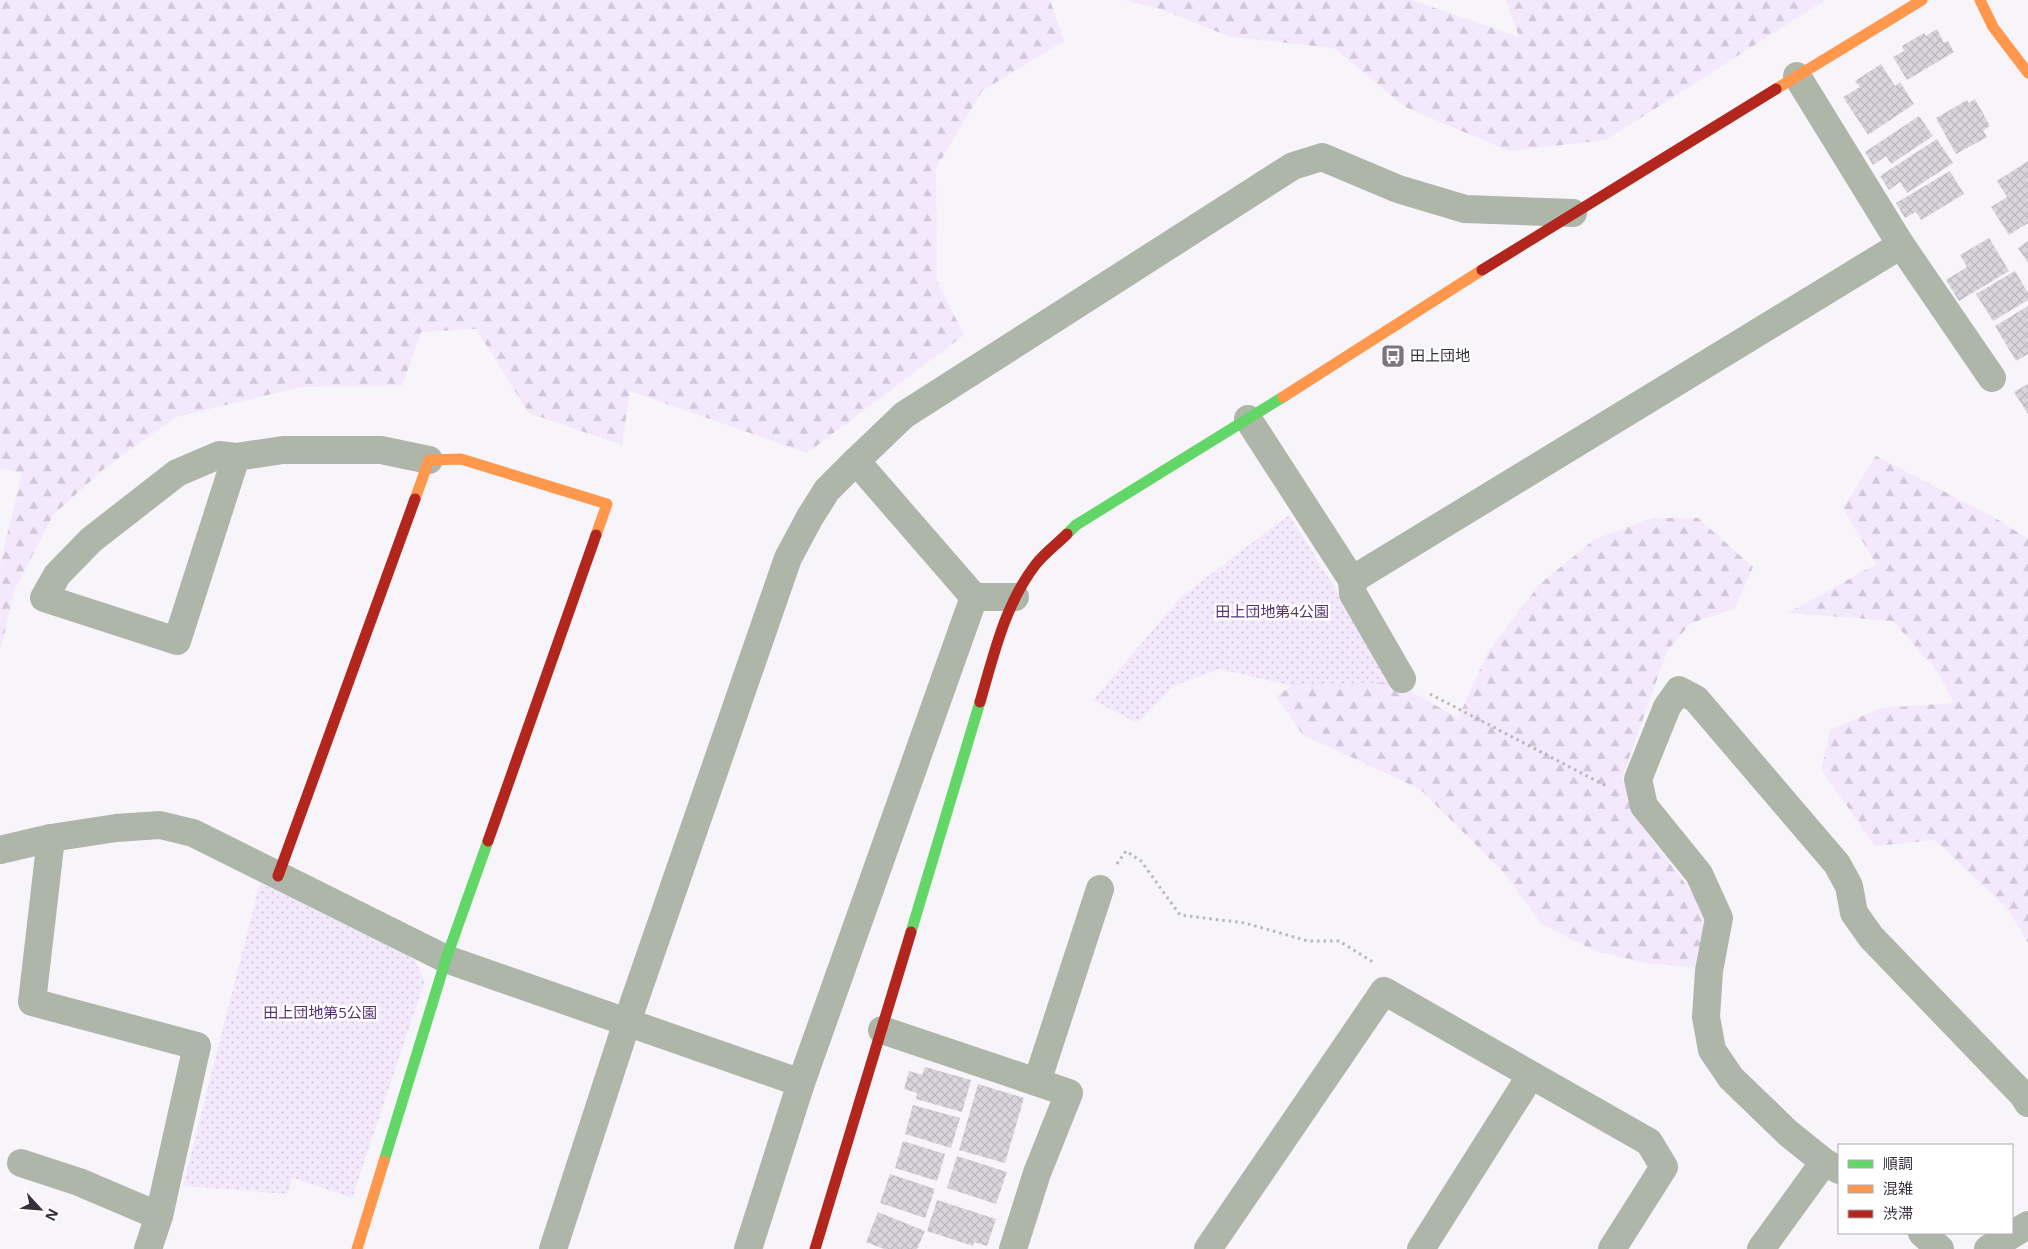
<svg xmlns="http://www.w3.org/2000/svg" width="2028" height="1249" font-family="'Open Sans','Noto Sans JP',sans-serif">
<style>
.forest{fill:url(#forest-firs)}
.park{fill:url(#park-dots)}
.building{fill:url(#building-cross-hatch)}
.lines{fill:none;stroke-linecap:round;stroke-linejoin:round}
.path{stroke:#b6bab6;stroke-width:3;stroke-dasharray:2.5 4;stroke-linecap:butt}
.street{stroke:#aeb6aa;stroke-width:28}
.fast{stroke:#63d668;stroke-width:11}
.slow{stroke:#ff974d;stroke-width:11}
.jam{stroke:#b3261e;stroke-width:11}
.labels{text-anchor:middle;stroke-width:5;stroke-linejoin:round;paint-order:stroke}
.poi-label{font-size:15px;fill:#37303c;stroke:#fff;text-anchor:start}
.park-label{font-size:15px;fill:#573071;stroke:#fff}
</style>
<defs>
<pattern id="forest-firs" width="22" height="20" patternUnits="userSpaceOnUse" patternTransform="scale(1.25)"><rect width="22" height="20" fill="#f3e8fc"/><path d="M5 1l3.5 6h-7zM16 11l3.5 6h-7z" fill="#d1c7d9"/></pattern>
<pattern id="park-dots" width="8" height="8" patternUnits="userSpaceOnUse" patternTransform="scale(1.25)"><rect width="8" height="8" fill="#f3e8fc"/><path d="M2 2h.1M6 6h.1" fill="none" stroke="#d1c7d9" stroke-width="1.8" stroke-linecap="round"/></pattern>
<pattern id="building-cross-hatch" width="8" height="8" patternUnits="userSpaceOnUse" patternTransform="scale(1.25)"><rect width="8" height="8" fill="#d9d5dc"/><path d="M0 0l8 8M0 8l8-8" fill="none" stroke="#bbb7be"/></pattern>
</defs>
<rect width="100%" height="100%" fill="#f7f5f9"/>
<g class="forest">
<path d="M0 0H1050L1064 41 982 91 936 168 937 281 964 335 807 453 630 391 622 445 529 413 476 329 421 332 402 386 300 387 176 417 106 467 53 515 15 589 0 651V565L22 473 0 469Z"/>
<path d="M1124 0H1412L1519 37 1506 0H1825L1606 140 1509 151 1405 107 1334 48 1231 37 1157 8Z"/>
<path d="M1876 456 1997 519 2028 539V943L2007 908 1935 840 1875 846 1821 769 1831 729 1881 708 1954 703 1937 671 1893 621 1788 613 1876 564 1843 508Z"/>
<path d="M1653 518H1698L1753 567 1734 609 1691 623 1667 651 1622 778 1638 821 1710 916 1698 968 1646 963 1595 951 1542 924 1506 875 1420 789 1303 735 1276 696 1292 686 1394 682 1458 718 1488 652 1540 584 1595 539Z"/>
</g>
<g class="park">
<path d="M1289 515 1394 682 1292 686 1219 669 1174 686 1137 723 1093 700 1182 596Z"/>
<path d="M260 883 414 958 425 981 352 1198 293 1178 287 1194 183 1186Z"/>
</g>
<g class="building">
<path d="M1937 29 1944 43 1948 41 1954 52 1907 80 1893 57 1904 51 1902 46 1924 33 1926 36Z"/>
<path d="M1881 64 1895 86 1900 82 1914 104 1868 135 1843 97 1860 87 1855 81Z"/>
<path d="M1975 99 1990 126 1983 130 1987 137 1956 154 1936 118 1967 100 1969 103Z"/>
<path d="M1919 116 1933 136 1891 164 1886 156 1873 165 1865 152Z"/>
<path d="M1937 139 1953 163 1907 193 1900 182 1889 190 1880 176Z"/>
<path d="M2028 161V223L2009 235 1991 207 2007 197 1997 181Z"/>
<path d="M1950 171 1964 194 1921 220 1916 212 1905 218 1896 203Z"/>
<path d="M1989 238 2009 271 1959 301 1946 280 1967 267 1960 255Z"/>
<path d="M2028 241V263L2018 248Z"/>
<path d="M2015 271 2028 293V300L1993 321 1976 294Z"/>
<path d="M2028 306V354L2016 361 1995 326Z"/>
<path d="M2028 384V414L2014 392Z"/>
<path d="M925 1067 971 1080 962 1112 916 1099 917 1093 904 1089 909 1071 922 1075Z"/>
<path d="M978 1084 1024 1098 1005 1163 959 1150Z"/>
<path d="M913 1105 960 1118 951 1148 905 1134Z"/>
<path d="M903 1141 945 1154 937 1181 895 1168Z"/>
<path d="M957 1156 1007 1172 996 1204 947 1188Z"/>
<path d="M890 1174 935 1189 925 1218 880 1203Z"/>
<path d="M937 1200 996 1219 987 1246 974 1242 973 1246 927 1231Z"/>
<path d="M878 1212 925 1231 917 1249H884L866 1242Z"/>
</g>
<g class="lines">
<g class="path">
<path d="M1430 694 1608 787"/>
<path d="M1117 864 1126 851 1141 861 1180 915 1245 923 1308 941H1339L1373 962"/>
</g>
<g class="street">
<path d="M1797 76 1901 245 1992 378"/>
<path d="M1248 419 1352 580 1901 245"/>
<path d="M236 457 177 641 44 598 57 575 91 540 177 473 219 455 236 457 283 450H381L429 460"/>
<path d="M856 461 904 415 1293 166 1322 157 1398 189 1465 209 1573 213"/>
<path d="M1352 580 1353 594 1402 679"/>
<path d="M51 838 32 1002 197 1046 159 1216 148 1249"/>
<path d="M0 850 51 838 116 828 160 825 193 833 446 959 801 1083"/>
<path d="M882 1030 1069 1093 1037 1173 1013 1249"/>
<path d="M1037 1082 1100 889"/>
<path d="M21 1163 79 1182 159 1216"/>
<path d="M1839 1170 1824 1162 1788 1133 1731 1078 1712 1050 1706 1017 1709 971 1719 918 1699 874 1644 806 1638 779 1667 707 1679 690 1696 699 1837 864 1849 886 1854 913 1871 937 2023 1095 2028 1103"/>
<path d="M1922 1233 1940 1249"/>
<path d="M553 1249 627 1022 788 558 810 517 827 490 856 461 974 597"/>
<path d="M748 1249 801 1083 974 597H1015"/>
<path d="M1208 1249 1384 991 1649 1142 1664 1167 1612 1249"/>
<path d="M1421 1249 1531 1075"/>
<path d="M1761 1249 1824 1162"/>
<path d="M1988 1249 2028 1225"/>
</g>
<g class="fast">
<path d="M1067 534 1076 525 1283 397"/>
<path d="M911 932 980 702"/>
<path d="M384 1161 446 959 488 841"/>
</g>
<g class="slow">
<path d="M1980 0 1993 27 2028 73"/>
<path d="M1776 89 1922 0"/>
<path d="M1283 397 1482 270"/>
<path d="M415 499 429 460 461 459 607 504 596 535"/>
<path d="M357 1249 384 1161"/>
</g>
<g class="jam">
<path d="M1482 270 1776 89"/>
<path d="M980 702C994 654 1005 604 1036 564 1045 553 1057 544 1067 534"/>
<path d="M488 841 596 535"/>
<path d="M278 876 415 499"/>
<path d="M815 1249 911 932"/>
</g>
</g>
<defs>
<g id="bus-square" transform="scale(1.25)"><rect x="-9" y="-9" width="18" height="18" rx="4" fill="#7a757e" stroke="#fff"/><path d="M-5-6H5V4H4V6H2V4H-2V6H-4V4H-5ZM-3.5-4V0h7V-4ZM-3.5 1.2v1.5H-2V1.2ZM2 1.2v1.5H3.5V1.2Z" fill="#fff"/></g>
</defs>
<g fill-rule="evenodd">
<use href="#bus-square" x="1393" y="356"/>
</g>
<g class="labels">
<g class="poi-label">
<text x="1410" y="361">田上団地</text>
</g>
<g class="park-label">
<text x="1272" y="617">田上団地第4公園</text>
<text x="320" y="1018">田上団地第5公園</text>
</g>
</g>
<rect x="1838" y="1144" width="175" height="90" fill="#ffffff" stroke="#afacb1"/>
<rect x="1848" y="1160" width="25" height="8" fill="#63d668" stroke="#afacb1"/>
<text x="1883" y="1169" font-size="15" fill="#37303c">順調</text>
<rect x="1848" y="1185" width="25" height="8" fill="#ff974d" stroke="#afacb1"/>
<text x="1883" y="1194" font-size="15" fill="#37303c">混雑</text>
<rect x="1848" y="1210" width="25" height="8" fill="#b3261e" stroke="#afacb1"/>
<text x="1883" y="1219" font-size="15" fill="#37303c">渋滞</text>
<g transform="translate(40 1209) rotate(116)" stroke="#ffffff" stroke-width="4" paint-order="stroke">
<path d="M0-4L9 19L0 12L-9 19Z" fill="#37303c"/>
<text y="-8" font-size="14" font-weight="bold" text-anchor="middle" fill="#37303c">N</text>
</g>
</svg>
